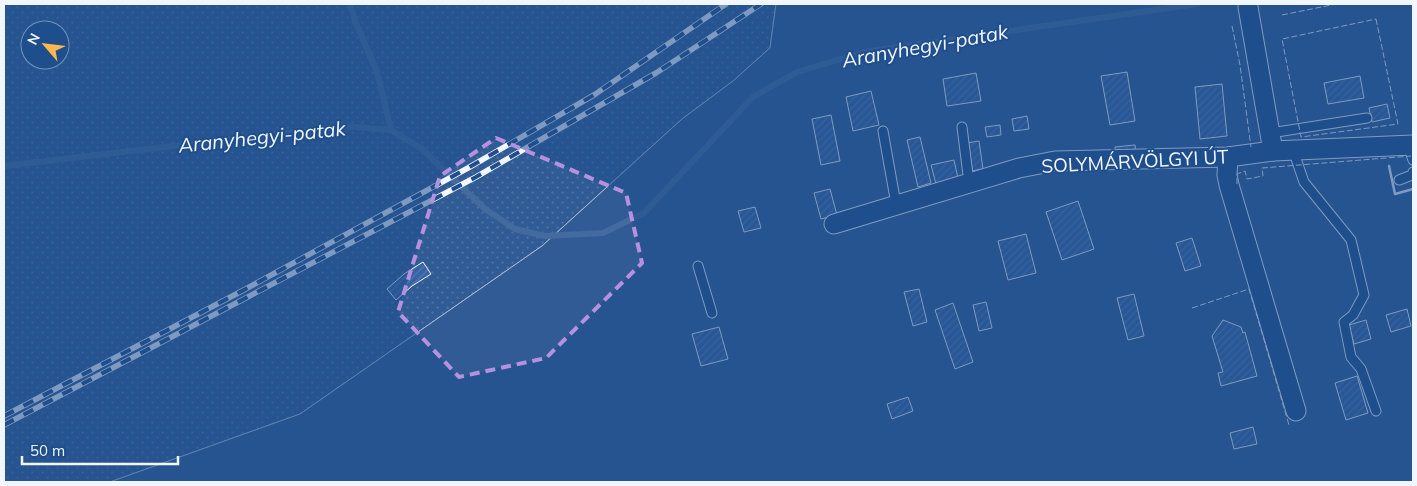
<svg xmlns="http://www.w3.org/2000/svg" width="1417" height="486" font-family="Mulish,sans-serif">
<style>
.grass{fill:url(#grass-dots);stroke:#a8bbd7;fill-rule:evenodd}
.built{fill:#305b95;stroke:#a8bbd7}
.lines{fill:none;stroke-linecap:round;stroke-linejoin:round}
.stream{stroke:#446ba0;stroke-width:6}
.building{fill:url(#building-hatch);stroke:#f2f6ff}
.lane-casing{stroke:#f2f6ff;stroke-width:11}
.street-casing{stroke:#f2f6ff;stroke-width:21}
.lane{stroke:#1f4e8c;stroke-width:9}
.street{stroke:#1f4e8c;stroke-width:19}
.rail-casing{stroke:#f2f6ff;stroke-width:5.5}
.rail{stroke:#1f4e8c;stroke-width:4;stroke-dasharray:11;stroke-linecap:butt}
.fence{stroke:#f2f6ff;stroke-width:1;stroke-dasharray:6 2.5;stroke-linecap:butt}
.wall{stroke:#f2f6ff;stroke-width:2.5}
.marked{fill:none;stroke:#b691df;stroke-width:4;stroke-dasharray:10 6;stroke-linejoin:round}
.labels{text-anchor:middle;stroke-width:4;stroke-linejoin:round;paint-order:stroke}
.street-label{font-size:19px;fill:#f2f6ff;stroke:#1f4e8c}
.water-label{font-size:20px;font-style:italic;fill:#f2f6ff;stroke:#1f4e8c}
</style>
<defs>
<pattern id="grass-dots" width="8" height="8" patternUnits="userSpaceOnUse" patternTransform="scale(1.25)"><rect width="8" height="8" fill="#305b95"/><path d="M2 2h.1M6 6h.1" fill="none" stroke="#4e73a5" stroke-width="1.8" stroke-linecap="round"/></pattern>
<pattern id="building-hatch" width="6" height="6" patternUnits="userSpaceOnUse" patternTransform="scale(1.25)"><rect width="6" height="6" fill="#3563a3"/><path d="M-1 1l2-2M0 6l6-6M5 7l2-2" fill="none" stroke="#537ab1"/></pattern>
</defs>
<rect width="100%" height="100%" fill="#1f4e8c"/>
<path class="grass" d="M4 4H776L770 48 733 81 682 119 542 246 300 414 110 482H4ZM30 30H60V60H30Z"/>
<path class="built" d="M776 4H1413V482H110L300 414 542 246 682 119 733 81 770 48Z"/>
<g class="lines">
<g class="stream">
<path d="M350 4 355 21 377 72 391 130"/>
<path d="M4 166 343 126 391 130 422 149 485 209 515 229 545 236 603 233 644 213 753 97 797 72 864 52 1197 4"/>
</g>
</g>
<g class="building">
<path d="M1127 72 1135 121 1110 125 1101 76Z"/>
<path d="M976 73 981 101 947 106 943 79Z"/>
<path d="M1360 76 1364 98 1328 104 1324 83Z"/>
<path d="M1222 84 1227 136 1200 139 1195 87Z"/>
<path d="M871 91 879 125 853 131 846 97Z"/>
<path d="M1387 104 1390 118 1372 122 1369 108Z"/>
<path d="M831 115 840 161 821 165 812 119Z"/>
<path d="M1027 116 1029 129 1014 131 1012 119Z"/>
<path d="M1000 125 1001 135 987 137 985 127Z"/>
<path d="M920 137 931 183 918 187 907 140Z"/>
<path d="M979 141 983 169 971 171 967 143Z"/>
<path d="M1135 145 1136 155 1116 157 1115 147Z"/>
<path d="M954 160 958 178 936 184 931 165Z"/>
<path d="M830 189 837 215 821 219 814 193Z"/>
<path d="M1078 201 1094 249 1062 260 1046 212Z"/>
<path d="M755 207 761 228 744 232 738 211Z"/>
<path d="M1026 234 1036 273 1008 280 998 241Z"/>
<path d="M1192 238 1201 266 1185 271 1176 243Z"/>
<path d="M423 262 431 274 412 286 396 300 387 289 404 274Z"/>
<path d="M919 289 927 322 913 326 904 292Z"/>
<path d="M1134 294 1144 336 1128 340 1117 298Z"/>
<path d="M986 302 992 328 979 331 973 305Z"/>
<path d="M953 303 973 362 955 369 935 310Z"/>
<path d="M1407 309 1411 326 1391 332 1386 315Z"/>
<path d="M1223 320 1241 327 1243 333 1245 332 1257 376 1221 386 1218 373 1223 372 1212 336Z"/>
<path d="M1366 320 1371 339 1354 344 1349 325Z"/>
<path d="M719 327 728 359 701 366 692 334Z"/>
<path d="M1357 376 1368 413 1346 420 1335 383Z"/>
<path d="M908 397 913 411 892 419 887 404Z"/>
<path d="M1253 427 1257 444 1234 449 1230 433Z"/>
</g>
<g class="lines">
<g class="lane-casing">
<g id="lane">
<path d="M962 127 969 183"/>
<path d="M883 131 896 204"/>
<path d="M1270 133 1367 118"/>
<path d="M1408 145 1413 160"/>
<path d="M1293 150 1304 182 1351 240 1364 295 1353 315 1344 322 1351 357 1361 369 1376 411"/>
<path d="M1399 180 1412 175 1413 172"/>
<path d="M698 266 712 313"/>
</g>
</g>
<g class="street-casing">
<g id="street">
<path d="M1248 7 1273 151"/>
<path d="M1228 157 1227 175 1229 185 1296 411"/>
<path d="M834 224 1019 168 1055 161 1228 157 1273 151 1413 145"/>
</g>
</g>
<use href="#lane" class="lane"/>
<use href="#street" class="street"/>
<g class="rail-casing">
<g id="rail">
<path d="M4 416 240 292 468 168 594 95 726 4"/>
<path d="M4 425 476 177 656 73 761 4"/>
</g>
</g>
<use href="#rail" class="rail"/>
<g class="fence">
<path d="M1282 15 1336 4"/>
<path d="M1376 19 1398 124 1301 137 1282 39Z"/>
<path d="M1232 26 1240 65 1251 147"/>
<path d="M1237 184V174L1245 171 1247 179 1263 176 1262 168 1411 156"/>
<path d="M1192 308 1249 289 1289 425"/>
</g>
<path class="wall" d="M1389 166 1395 194 1413 189"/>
</g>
<path d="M0 0H1417V486H0ZM496 138 626 193 642 263 546 358 459 377 398 312 440 176Z" fill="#1f4e8c" fill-opacity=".55" fill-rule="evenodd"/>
<path class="marked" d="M496 138 626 193 642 263 546 358 459 377 398 312 440 176Z"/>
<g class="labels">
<g class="street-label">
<text transform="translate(1135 161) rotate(-3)" y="7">SOLYMÁRVÖLGYI ÚT</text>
</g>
<g class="water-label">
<text transform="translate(925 46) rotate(-10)" y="7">Aranyhegyi-patak</text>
<text transform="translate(262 137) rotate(-6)" y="7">Aranyhegyi-patak</text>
</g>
</g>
<rect width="1417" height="486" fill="none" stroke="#f2f6ff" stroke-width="10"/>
<g transform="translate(45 45) rotate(298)"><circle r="24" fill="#1f4e8c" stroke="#7391ba"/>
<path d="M0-4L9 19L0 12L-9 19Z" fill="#ffb74d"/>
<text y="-8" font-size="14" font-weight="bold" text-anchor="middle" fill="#f2f6ff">N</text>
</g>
<path d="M22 456v8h156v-8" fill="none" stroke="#f2f6ff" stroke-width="2.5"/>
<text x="30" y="456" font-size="15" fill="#f2f6ff" stroke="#1f4e8c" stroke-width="4" paint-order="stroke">50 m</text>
</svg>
